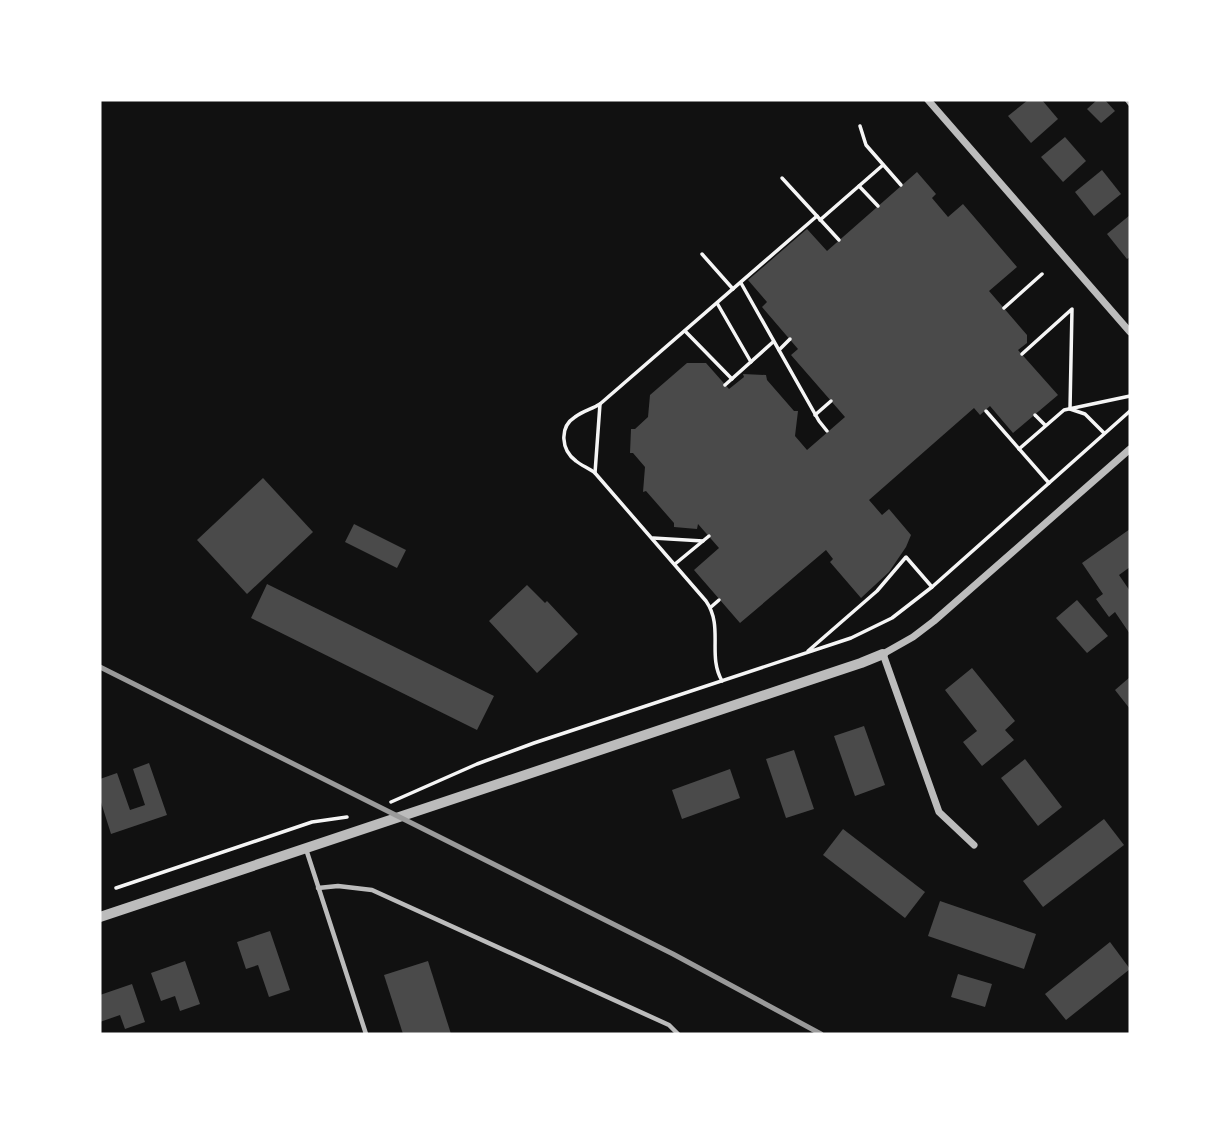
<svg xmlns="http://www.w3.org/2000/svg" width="1230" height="1134" font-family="'Noto Sans',sans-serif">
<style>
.building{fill:#4a4a4a}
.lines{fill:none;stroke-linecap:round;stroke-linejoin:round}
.path{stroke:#f5f5f5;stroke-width:3.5}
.service{stroke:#bcbcbc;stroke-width:4.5}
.minor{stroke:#bcbcbc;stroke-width:7}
.tertiary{stroke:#bcbcbc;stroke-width:10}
.rail{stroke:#9a9a9a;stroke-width:5}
</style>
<rect width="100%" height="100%" fill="#111"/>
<g class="building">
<path d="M1028 100H1042L1058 119 1031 143 1008 116Z"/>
<path d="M1097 100H1105L1115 111 1101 123 1087 109Z"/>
<path d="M1065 137 1086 161 1063 182 1041 157Z"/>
<path d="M1102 170 1121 194 1094 216 1075 192Z"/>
<path d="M917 172 936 194 932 198 948 217 963 204 1017 267 989 291 1027 335V343L1018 350 1058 395 1013 433 990 406 980 415 974 408 869 500 882 515 889 509 911 535 906 547 889 572 861 598 830 562 833 559 826 550 740 623 694 570 719 548 698 524 697 529 674 527V523L646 491 643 492 645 467 633 453H630L631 429H635L648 417 650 395 687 363H706L729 389 744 377 743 374 766 375 767 380 794 411H798L795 436 807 450 845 417 791 355 798 349 762 307 767 302 748 280 807 229 827 251Z"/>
<path d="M1130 215V257L1127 259 1107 234Z"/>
<path d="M263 478 313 532 247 594 197 540Z"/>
<path d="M354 524 406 550 397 568 345 542Z"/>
<path d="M1130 529V567L1119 575 1130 591V634L1115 612 1109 617 1096 599 1103 594 1082 563Z"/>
<path d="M267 584 494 696 477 730 251 618Z"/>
<path d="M527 585 545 603 547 601 578 634 537 673 489 621Z"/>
<path d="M1077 600 1108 636 1087 653 1056 618Z"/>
<path d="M972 668 1015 721 1005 730 1014 740 982 766 963 742 977 731 945 690Z"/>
<path d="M1130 677V709L1115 690Z"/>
<path d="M864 726 885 785 855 796 834 736Z"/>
<path d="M794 750 814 809 786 818 766 759Z"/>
<path d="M1025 759 1062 807 1038 826 1001 778Z"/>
<path d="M149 763 167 815 111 834 100 799V779L117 773 130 810 145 805 133 769Z"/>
<path d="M730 769 740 798 682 819 672 790Z"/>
<path d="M1104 819 1124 845 1043 907 1023 881Z"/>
<path d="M843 829 925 892 905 918 823 855Z"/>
<path d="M940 901 1036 934 1024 969 928 936Z"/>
<path d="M270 931 290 990 269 997 258 965 246 969 237 942Z"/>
<path d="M1110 942 1130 969 1066 1020 1045 994Z"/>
<path d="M185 961 200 1004 180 1011 175 996 161 1001 151 973Z"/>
<path d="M428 961 451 1034H403L384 975Z"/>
<path d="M958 974 992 984 985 1007 951 997Z"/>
<path d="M132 984 145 1022 125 1029 120 1015 100 1022V995Z"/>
</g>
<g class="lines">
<g class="path">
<path d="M860 126 866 145 901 185"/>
<path d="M782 178 839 240"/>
<path d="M859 186 878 206"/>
<path d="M820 220 883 165"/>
<path d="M702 254 733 289"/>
<path d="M741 283 819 421 827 431"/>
<path d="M717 303 751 362"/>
<path d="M1004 308 1042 274"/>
<path d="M685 331 732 379"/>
<path d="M779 350 790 339"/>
<path d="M1022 354 1072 309 1070 409 1085 414 1104 433"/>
<path d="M725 385 773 342"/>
<path d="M600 404C592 409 583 411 575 417 559 427 561 450 576 461 582 466 589 468 595 473L706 601C724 627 707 655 722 681"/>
<path d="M986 411 1049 483"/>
<path d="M815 415 831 401"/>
<path d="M1035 415 1045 425"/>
<path d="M1019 449 1064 410 1130 396"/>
<path d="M595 473 600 404 817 216"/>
<path d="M653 538 703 541"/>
<path d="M675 564 709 536"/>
<path d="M932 587 1130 411"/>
<path d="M711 607 719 600"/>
<path d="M391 802 477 764 534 743 851 638 892 618 932 587 906 557 877 591 808 651"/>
<path d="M116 888 312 822 347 817"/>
</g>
<g class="service">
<path d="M1127 100 1130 104"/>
<path d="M306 849 366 1034"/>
<path d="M318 888 338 886 372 890 669 1025 678 1034"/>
</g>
<g class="minor">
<path d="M928 100 1130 332"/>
<path d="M974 845 939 812 883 654 913 637 934 621 1130 449"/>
</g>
<path class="tertiary" d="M100 917C354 832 607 746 861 663L883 654"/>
<path class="rail" d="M100 667 673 954 821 1034"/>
</g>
<rect width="1230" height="1134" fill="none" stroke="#ffffff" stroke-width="203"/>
</svg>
